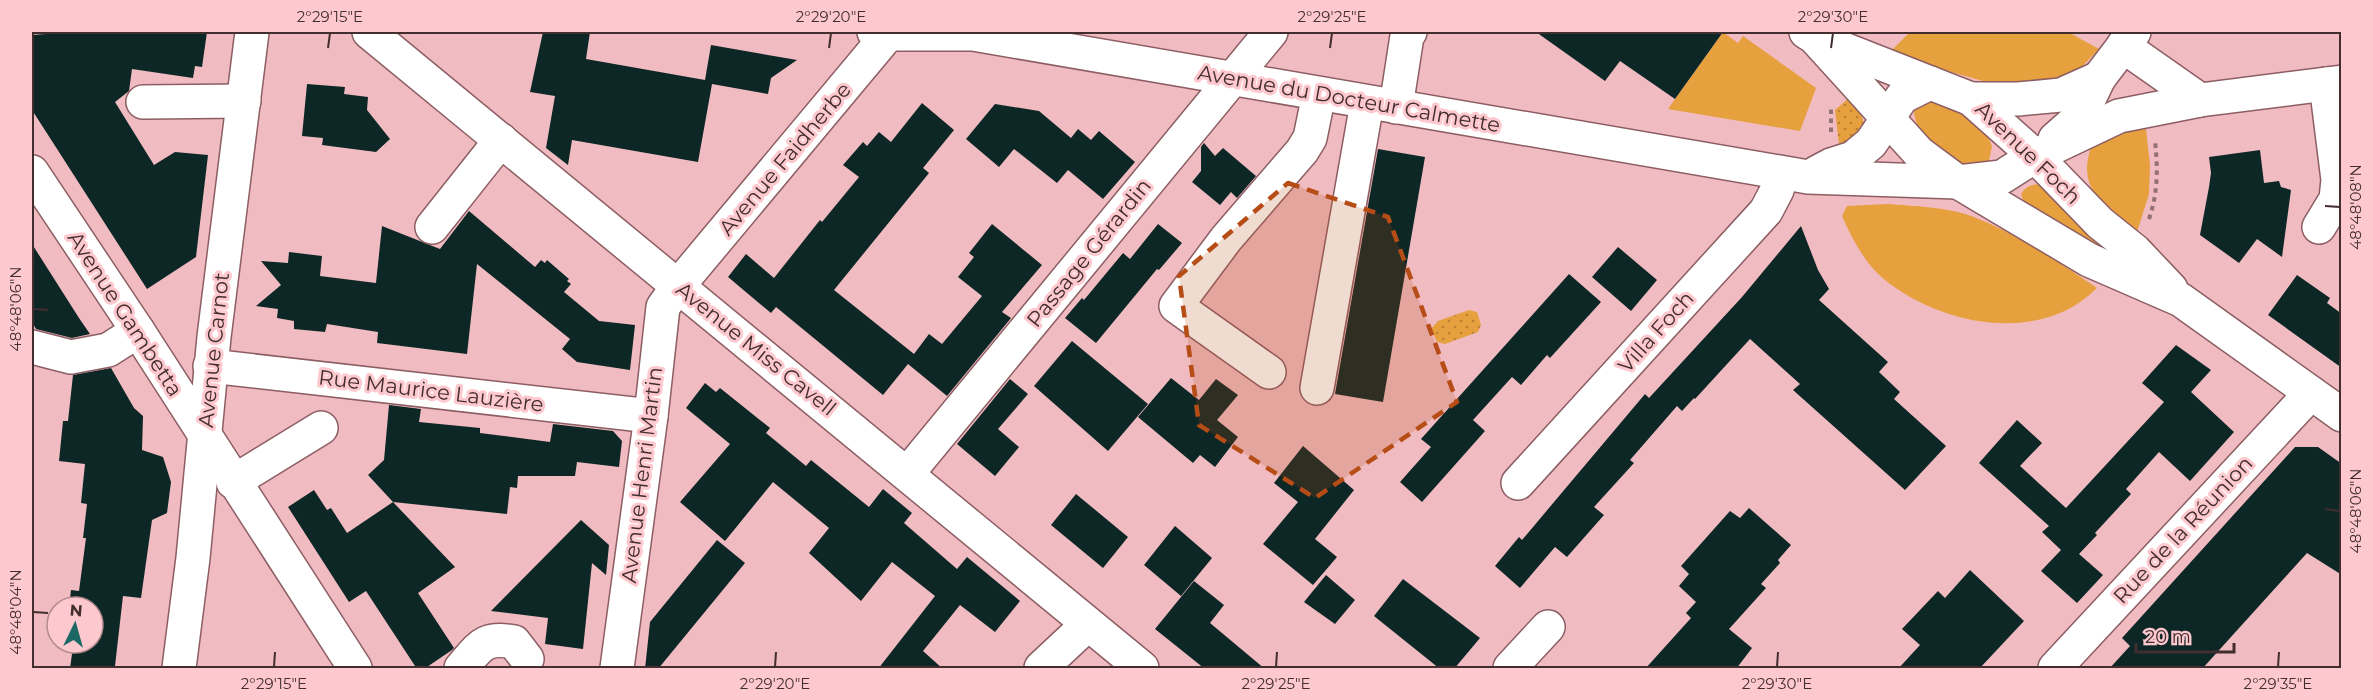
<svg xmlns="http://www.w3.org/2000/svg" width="2373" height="700" font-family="Montserrat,sans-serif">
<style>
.grass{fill:url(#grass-dots)}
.garden{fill:#e6a03d}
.building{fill:#0d2726}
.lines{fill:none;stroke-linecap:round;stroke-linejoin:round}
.minor-casing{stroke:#8c5e63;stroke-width:36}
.major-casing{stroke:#8c5e63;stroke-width:36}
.path{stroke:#947074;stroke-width:4;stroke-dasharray:4.5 4.5;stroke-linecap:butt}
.minor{stroke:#fff;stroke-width:33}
.major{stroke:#fff;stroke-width:33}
.marked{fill:#b64c16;fill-opacity:0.2;stroke:#b64c16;stroke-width:4.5;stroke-dasharray:12 8;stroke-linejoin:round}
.ticks{fill:none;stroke:#422d2f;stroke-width:2}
.labels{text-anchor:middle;stroke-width:6;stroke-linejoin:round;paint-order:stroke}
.street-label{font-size:21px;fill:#422d2f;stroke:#fec9ce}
.neatline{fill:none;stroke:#422d2f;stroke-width:2}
.ticks-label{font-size:15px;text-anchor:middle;fill:#422d2f}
</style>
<defs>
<pattern id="grass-dots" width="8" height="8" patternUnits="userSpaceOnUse" patternTransform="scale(1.5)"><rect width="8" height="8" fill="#e6a03d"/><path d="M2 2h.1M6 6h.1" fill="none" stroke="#bc8334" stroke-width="1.8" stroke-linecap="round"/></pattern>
</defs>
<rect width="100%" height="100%" fill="#f1bcc1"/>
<g class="grass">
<path d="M1850 97C1871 127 1868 131 1840 153L1835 110Z"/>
<path d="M1469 310 1477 312 1481 325 1478 332 1445 344 1437 342 1431 329 1438 321Z"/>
</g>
<g class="garden">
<path d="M1723 32 1738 43 1743 36 1816 88 1800 131 1668 109Z"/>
<path d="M1910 32H2068L2099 49 2073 76 2054 86 1997 85 1888 54Z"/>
<path d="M1925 99H1946L1984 129 1992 146 1989 161C1983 165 1969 168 1961 165 1956 163 1950 157 1946 153 1930 141 1914 131 1914 109Z"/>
<path d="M2145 120 2150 165 2149 194 2137 232C2107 207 2076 191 2091 147Z"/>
<path d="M2045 184 2117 259 2024 203 2021 194C2027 184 2035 184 2045 184Z"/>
<path d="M1887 204C1913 206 1949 207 1974 217 2017 234 2059 262 2097 288 2041 345 1942 326 1885 280 1865 264 1852 239 1842 216L1847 206Z"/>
</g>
<g class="building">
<path d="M72 32H207L202 67 195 66 193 78 132 69 129 91 115 102 154 165 175 152 208 155 196 257 147 289 32 110V35Z"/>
<path d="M543 32H590L586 59 705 80 711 45 797 60 771 78 768 94 712 84 698 162 572 140 568 165 546 148 555 96 530 92Z"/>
<path d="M1536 32H1723L1675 99 1620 61 1605 81Z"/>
<path d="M307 84 345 87 344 94 368 97 367 110 390 139 376 152 322 145 323 138 302 136Z"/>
<path d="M922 103 954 130 923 168 929 173 834 290 914 354 929 334 942 344 982 296 958 277 974 257 969 253 992 224 1042 265 1002 312 1011 318 947 396 908 364 883 395 776 307 771 313 728 277 746 254 774 278 820 220 822 222 859 177 843 165 863 142 867 146 879 132 891 142Z"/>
<path d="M995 104 1039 111 1071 138 1078 129 1091 140 1099 131 1135 162 1103 199 1068 170 1057 183 1014 149 999 167 966 139Z"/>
<path d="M1204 143 1215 156 1223 148 1256 176 1237 198 1231 192 1220 205 1192 182 1201 171V147Z"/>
<path d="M1378 149 1425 157 1383 402 1335 394Z"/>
<path d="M2260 150 2264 183 2279 181 2281 187 2291 190 2282 257 2257 239 2239 263 2200 235 2209 187 2211 173 2209 157Z"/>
<path d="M469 211 535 267 541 260 545 263 547 260 569 279 567 281 571 284 564 292 599 321 635 325 630 370 577 362 562 349 570 339 477 264 467 354 377 343 378 332 327 324 325 332 294 329V321L277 318 278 309 256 306 281 285 261 261 288 263 289 252 322 256 320 276 376 283 382 226 440 249Z"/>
<path d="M1158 224 1182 243 1159 270 1157 269 1096 343 1065 318 1082 298 1084 300 1123 253 1130 259Z"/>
<path d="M1801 226 1818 270 1829 289 1819 300 1888 362 1879 372 1900 392 1894 399 1946 446 1905 490 1793 390 1800 384 1750 339 1695 399 1694 398 1682 411 1677 406 1630 460 1634 463 1594 507 1604 515 1567 557 1555 547 1520 588 1495 566 1519 537 1522 540 1645 394 1649 398 1742 297Z"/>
<path d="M32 244 79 318 90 334 72 338 36 329 32 322Z"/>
<path d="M1618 247 1657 280 1631 311 1592 277Z"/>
<path d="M1569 274 1601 302 1550 358 1547 355 1521 385 1512 377 1473 420 1485 431 1422 502 1400 482 1431 447 1421 439Z"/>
<path d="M2297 275 2330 298 2327 303 2342 314V368L2268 315Z"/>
<path d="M1072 341 1148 404 1108 451 1034 386Z"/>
<path d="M2176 345 2211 370 2191 392 2234 432 2190 481 2159 452 2126 489 2131 494 2095 533 2097 535 2079 554 2103 575 2077 603 2041 571 2061 550 2042 532 2049 526 1979 463 2017 420 2042 443 2020 466 2066 508 2164 402 2142 383Z"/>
<path d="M111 368 134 408 143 416 142 450 163 457 171 482 167 513 152 520 141 598 123 596 115 666H112V669H70L73 646 65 643H93V607H69L71 590 79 591 86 538H83L87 504 81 503 85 464 59 461 63 421H68L73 375Z"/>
<path d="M1171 378 1199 400 1216 379 1238 395 1217 420 1238 437 1215 467 1200 455 1193 463 1138 417Z"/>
<path d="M1010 379 1028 394 998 429 1019 447 995 476 957 444Z"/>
<path d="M705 383 716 392 720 388 770 428 766 433 806 466 811 460 869 507 883 489 912 513 904 523 957 569 967 557 1020 601 995 632 960 605 923 651 943 669H878L935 596 892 562 861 601 809 553 829 528 773 482 725 541 680 502 730 444 686 408Z"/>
<path d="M389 405 421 409 419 422 480 428V433L550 442 553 424 613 431 622 441 619 467 577 462 575 476H518L517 488 510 487 507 514 393 502 368 475 384 460Z"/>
<path d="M1303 446 1354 490 1315 539 1337 557 1313 585 1263 544 1298 502 1274 483Z"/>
<path d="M2295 447H2318L2342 464V575L2307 553 2202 669H2109L2130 646 2122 638Z"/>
<path d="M314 490 327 510 331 508 347 533 393 502 455 567 418 593 454 648 452 650 424 669H417L366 591 349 602 288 507Z"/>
<path d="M1076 494 1128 537 1103 568 1051 525Z"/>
<path d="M1749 508 1791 545 1778 560 1780 563 1761 584 1766 588 1729 629 1752 648 1736 669H1645L1691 618 1686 613 1696 602 1679 586 1689 574 1681 566 1730 511 1740 518Z"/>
<path d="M581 520 609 545 606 575 592 563 583 649 545 644 548 618 491 611Z"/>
<path d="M1175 526 1212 558 1181 596 1144 565Z"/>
<path d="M717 540 745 563 658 669H645L650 622Z"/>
<path d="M1970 570 2024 621 1979 669H1898L1920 645 1902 629 1938 591 1945 598Z"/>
<path d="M1326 575 1355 600 1335 624 1304 602Z"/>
<path d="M1403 579 1480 638 1454 669H1440L1374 616Z"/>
<path d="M1194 581 1224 605 1210 623 1265 669H1205L1155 629Z"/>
</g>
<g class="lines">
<g class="minor-casing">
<g id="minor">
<path d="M369 32 1142 668"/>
<path d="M874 32 889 34H973L1808 177 1958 182 2002 177 2035 156 2119 116 2200 100 2342 82"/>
<path d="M2123 46 2200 100"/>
<path d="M1971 99H2018L2061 95 2099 78"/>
<path d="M143 102 244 101"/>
<path d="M1396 107 1407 36 1410 32"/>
<path d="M2055 139 2081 116 2099 78 2134 32"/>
<path d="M32 172 138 331 355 668"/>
<path d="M1816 173 1831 165 1853 158 1871 143 1902 97 1930 83"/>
<path d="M432 227 501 140"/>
<path d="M2319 227 2336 199 2338 180 2326 84"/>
<path d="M32 347 71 357 108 350 138 331"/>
<path d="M210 366 651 416"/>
<path d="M1269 372 1176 306 1226 239 1302 151 1310 138 1319 94"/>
<path d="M1317 388 1367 103"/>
<path d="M907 474 1271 32"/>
<path d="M233 482 321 428"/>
<path d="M1518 483 1766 211 1777 190 1782 173"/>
<path d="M179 668 193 558 214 337 252 32"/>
<path d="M461 668C480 647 483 636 514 642L527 659"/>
<path d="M617 668 651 416 663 307 678 286 890 32"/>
<path d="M1041 668 1088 624"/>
<path d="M1510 668 1548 627"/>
<path d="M2055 668 2311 393"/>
</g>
</g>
<g class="major-casing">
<g id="major">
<path d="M1806 32 1814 37 1854 81 1919 153 1958 182 2089 260 2181 300 2342 415"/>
<path d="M1821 40 1971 99 2035 156 2100 223 2135 251 2171 289"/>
</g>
</g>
<g class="path">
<path d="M1831 132V107"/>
<path d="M2149 219C2158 193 2158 168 2155 141"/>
</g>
<use href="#minor" class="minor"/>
<use href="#major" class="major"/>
</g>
<path class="marked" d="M1288 183 1388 217 1457 402 1315 498 1199 425 1179 276Z"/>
<path class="ticks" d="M328 48 330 33M829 48 831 33M1330 48 1332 33M1831 48 1833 33M2325 206 2340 207M33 309 48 310M2325 509 2340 511M33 612 48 613M274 667 275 652M775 667 776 652M1276 667 1277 652M1777 667 1778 652M2278 667 2279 652"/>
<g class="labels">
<g class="street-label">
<text transform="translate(1349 99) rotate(10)" y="7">Avenue du Docteur Calmette</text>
<text transform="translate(2028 153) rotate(44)" y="7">Avenue Foch</text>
<text transform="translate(785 159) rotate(-50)" y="7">Avenue Faidherbe</text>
<text transform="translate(1089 253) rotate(-51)" y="7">Passage Gérardin</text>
<text transform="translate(125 314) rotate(57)" y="7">Avenue Gambetta</text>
<text transform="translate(1656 332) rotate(-48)" y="7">Villa Foch</text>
<text transform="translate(756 349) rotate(39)" y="7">Avenue Miss Cavell</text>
<text transform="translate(214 350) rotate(-84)" y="7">Avenue Carnot</text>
<text transform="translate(431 391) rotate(7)" y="7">Rue Maurice Lauzière</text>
<text transform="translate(642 475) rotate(-83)" y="7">Avenue Henri Martin</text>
<text transform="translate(2183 530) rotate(-47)" y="7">Rue de la Réunion</text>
</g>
</g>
<rect width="2373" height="700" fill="none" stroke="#fec9ce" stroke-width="66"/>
<g transform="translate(75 625) rotate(5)"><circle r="28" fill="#fec9ce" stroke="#b38b8e" stroke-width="1.5"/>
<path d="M0-4.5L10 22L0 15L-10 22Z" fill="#1b6865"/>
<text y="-9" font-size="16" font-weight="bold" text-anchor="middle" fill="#422d2f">N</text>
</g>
<path d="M2136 643v9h98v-9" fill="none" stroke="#422d2f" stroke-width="3"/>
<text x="2145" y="643" font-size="18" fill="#422d2f" stroke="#fec9ce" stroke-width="4.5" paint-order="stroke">20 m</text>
<rect x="33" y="33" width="2307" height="634" class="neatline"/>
<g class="ticks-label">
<text x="330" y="22">2°29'15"E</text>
<text x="831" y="22">2°29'20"E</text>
<text x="1332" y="22">2°29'25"E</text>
<text x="1833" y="22">2°29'30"E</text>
<text transform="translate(2356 207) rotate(-90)" y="5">48°48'08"N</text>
<text transform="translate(16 309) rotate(-90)" y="5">48°48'06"N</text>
<text transform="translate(2356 511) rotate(-90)" y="5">48°48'06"N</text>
<text transform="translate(16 612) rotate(-90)" y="5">48°48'04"N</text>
<text x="274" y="689">2°29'15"E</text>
<text x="775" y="689">2°29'20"E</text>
<text x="1276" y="689">2°29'25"E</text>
<text x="1777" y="689">2°29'30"E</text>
<text x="2278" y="689">2°29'35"E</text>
</g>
</svg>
